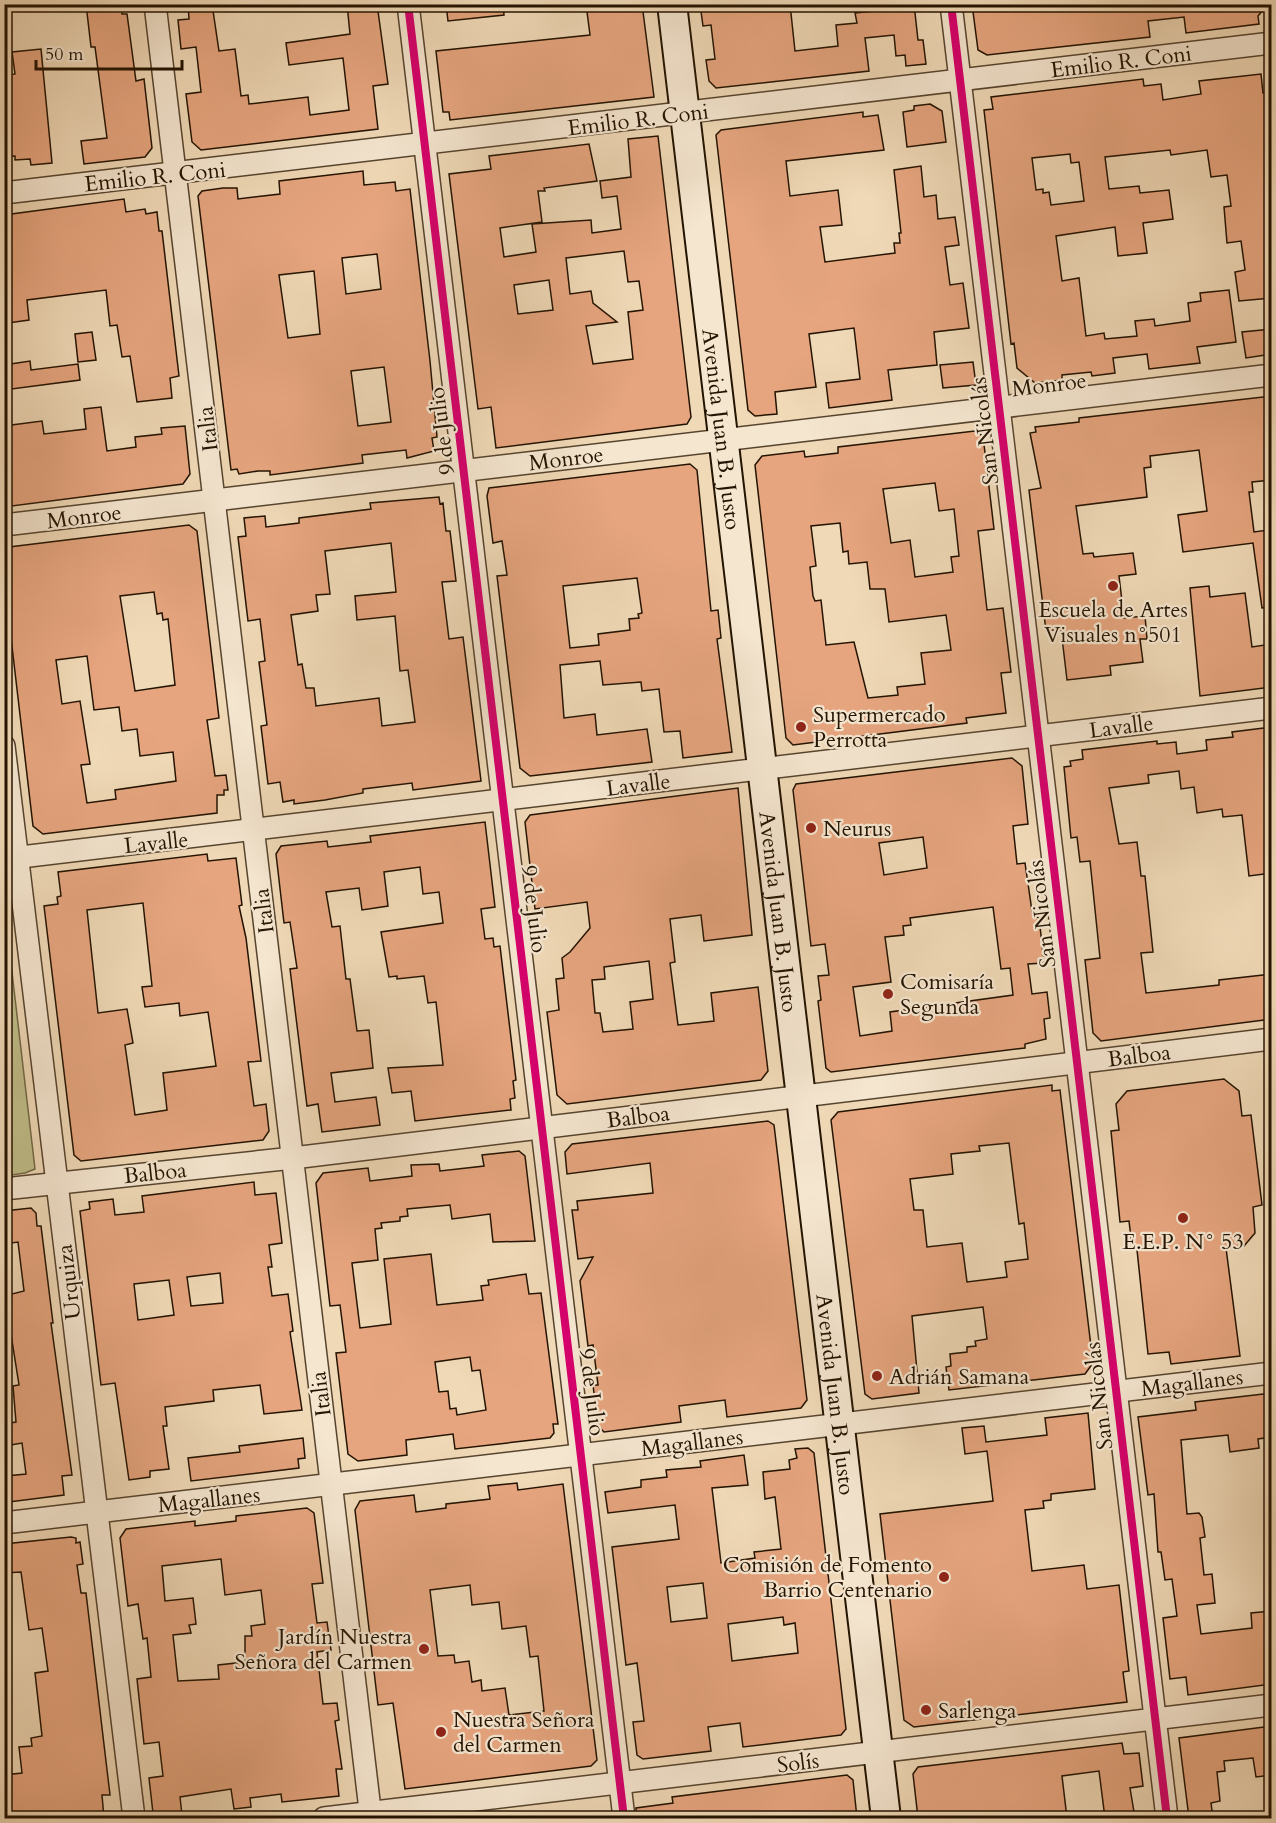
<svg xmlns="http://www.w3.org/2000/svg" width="1276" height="1823" font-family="Cardo,serif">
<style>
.green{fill:#c0be8a;stroke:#726846;stroke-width:1.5}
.building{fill:#e6a57f;stroke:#231301;stroke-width:1.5;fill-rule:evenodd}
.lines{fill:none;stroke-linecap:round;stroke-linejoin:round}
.minor-casing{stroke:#56442e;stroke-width:24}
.secondary-casing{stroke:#231301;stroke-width:32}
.minor{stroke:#f5e6d0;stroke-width:21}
.secondary{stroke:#f5e6d0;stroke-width:28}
.cycleway-casing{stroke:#f5e6d0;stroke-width:11}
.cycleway{stroke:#d6006c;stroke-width:8}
.poi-dot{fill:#8f2418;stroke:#f5e6d0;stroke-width:2}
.labels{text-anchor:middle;stroke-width:4.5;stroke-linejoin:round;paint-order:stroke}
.street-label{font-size:22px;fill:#231301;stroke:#f5e6d0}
.poi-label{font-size:22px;fill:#231301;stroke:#f5e6d0;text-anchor:start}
</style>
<rect width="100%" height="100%" fill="#f0d9b7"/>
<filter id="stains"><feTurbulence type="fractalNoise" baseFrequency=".00333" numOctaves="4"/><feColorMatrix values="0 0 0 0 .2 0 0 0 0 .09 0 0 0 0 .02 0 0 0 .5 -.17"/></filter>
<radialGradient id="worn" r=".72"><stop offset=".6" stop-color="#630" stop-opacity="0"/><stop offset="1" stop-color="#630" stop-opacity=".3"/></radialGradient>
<path class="green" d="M4 904 35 1169 25 1173 5 1176Z"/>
<g class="building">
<path d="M86 4H121L122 14H127L136 81 144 79 152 148 145 157 84 164 81 141 107 138 95 47H91Z"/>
<path d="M188 4H212L219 51 235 49 241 96 248 95 249 104 308 97 310 115 349 110 343 58 289 65 286 43 350 34 347 4H377L388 84 373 86 378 129 201 150 192 142 186 94 201 92 196 47 181 49 178 20 189 19Z"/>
<path d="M446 4H503L504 15 448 21Z"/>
<path d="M586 4H642L654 97 450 120 449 112H443L436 51 590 35Z"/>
<path d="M700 4H790L795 51 838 46 836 25 857 23 855 13 884 10 883 4H914L918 40H923L926 64 906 66 905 55 896 56 894 35 865 38 869 71 716 88 709 81 706 60 715 59 711 25 703 26Z"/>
<path d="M972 4H1268L1258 16 1259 24 1186 33 1184 17 1148 21 1150 37 987 55 978 50Z"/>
<path d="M41 49 52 163 31 165 30 159 15 160V156L4 157V76L15 74 12 52Z"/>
<path d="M1261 74 1263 93 1272 92V298L1239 301 1235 272 1245 270 1241 241 1227 243 1224 207 1231 206 1227 175 1211 177 1207 150 1171 155 1170 150 1105 157 1109 189 1139 186 1140 193 1169 190 1173 219 1143 223 1147 253 1118 256 1115 227 1056 236 1062 281 1079 278 1086 336 1104 333 1105 339 1137 336 1135 321 1154 319 1155 326 1190 321 1188 303 1201 301 1200 293 1229 290 1236 342 1197 347 1200 363 1149 369 1147 354 1113 358 1115 373 1092 376 1091 372 1062 375V380L1035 383 1017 368 1014 343 1011 344 984 110 993 109 991 97 1143 79 1144 86 1161 84 1163 100 1201 94 1199 81ZM1070 154 1071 163 1079 162 1084 201 1051 205 1049 192 1043 193V189L1036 190 1032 158Z"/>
<path d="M930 104 942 111 946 142 907 147 903 112 914 110V106Z"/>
<path d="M863 112V117L878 115 884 150 786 161 790 196 838 190 842 225 820 227 825 262 895 253 894 243H900L899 233H901L894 170 921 166 924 197 936 195 938 219 955 217 959 245 945 247 950 285 963 283 969 328 934 332 937 365 888 370 892 400 829 408 826 383 860 379 854 328 809 334 816 387 775 392 777 414 755 416 748 410 716 135 721 130Z"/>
<path d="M658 136 691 417 687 424 496 448 491 407 478 409 449 174 491 169 489 156 589 144 597 181 544 188 545 191H538L542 222 500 228 504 257 536 252 532 224 591 220 592 233 621 229 617 196 602 198 600 181 631 177 628 139ZM624 251 628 282 639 281 643 310 628 312 633 359 593 364 586 326 617 322 593 303 591 291 570 294 566 258ZM549 280 553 310 518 314 514 285Z"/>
<path d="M363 171 364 185 395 182 396 191 410 189 430 361 437 437 432 438 434 451 407 458 406 450 362 455 363 463 270 475V471H258L239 474 237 469 231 470 198 196 202 191 223 188H237L238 199 280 194 279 181ZM377 254 381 289 346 294 342 258ZM314 271 320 334 288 338 279 275ZM384 367 391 422 358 426 351 371Z"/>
<path d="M124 199 126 212 145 209 146 214 157 212 159 231H162L179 376 170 378 172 398 137 402 130 356 122 357 117 325 110 326 106 290 27 300 29 320 8 323 4 302V215Z"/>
<path d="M1272 329V354L1246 358 1242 332Z"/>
<path d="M92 332 96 360 78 362 75 334Z"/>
<path d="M30 361 31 370 78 364 80 380 4 390V365Z"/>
<path d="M973 362 976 385 943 388 940 365Z"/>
<path d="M1272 396V480L1252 482 1253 492H1249L1254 532 1268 530 1272 607 1262 608 1253 543 1183 552 1178 515 1207 511 1199 450 1150 456 1151 467 1144 468 1147 497 1076 506 1083 554 1093 553 1094 557 1133 553 1136 574 1119 576 1124 618 1145 616 1147 639H1140L1143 662 1110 666 1111 675 1067 680 1061 629 1046 631 1029 490 1041 488 1030 433 1036 432 1035 427 1079 422V418Z"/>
<path d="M101 407 107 451 136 447 135 437 162 434 161 428 185 426 190 474 183 484 4 507V426L42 421 44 434 86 429 84 409Z"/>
<path d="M975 431 983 436 994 529 978 531 987 610 1003 608 1011 672 1001 673 1006 713 966 718 967 723 793 745 786 738 755 465 762 456 804 451 805 457 838 453V447ZM935 483 939 511 954 509 959 556 951 557 953 572 915 577 910 540 891 543 883 489ZM840 523 843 552 848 551 849 564 867 562 870 589H885L889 622 946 615 951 650 921 653 925 684 897 687 898 695 868 698 854 642 826 645 821 600 815 601 813 596 810 567 816 566 811 526Z"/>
<path d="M690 464 697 470 711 611 718 610 721 638 717 639 732 752 683 758 680 731 664 732 659 689 642 691 641 682 603 685 600 661 560 665 564 718 595 714 597 735 647 729 652 762 530 776 520 768 497 576 507 575 502 541 493 543 487 496 489 488ZM637 578 642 613 638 614 639 618 629 619 630 630 598 634 599 645 570 648 563 586Z"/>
<path d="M439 497 440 504 443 503 446 531H450L456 581 442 582 449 639 463 637 481 781 413 790 412 783 363 789V793L325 800 294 804V800L283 802 280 782 268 784 261 726 267 725 259 662 265 661 260 619 248 621 238 537 246 536 244 518 265 516 266 527 299 523V518L371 509 370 503ZM391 543 396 592 355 596 357 620 395 616 400 671 408 670 415 722 382 726 379 698 316 706 314 688H306L302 664 298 665 291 615 318 611 316 595 330 594 325 551Z"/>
<path d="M189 525 197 531 219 718 207 720 215 776 226 775 228 790H224V795H217V813L43 834 33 826 4 578V553L9 547ZM154 592 157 614 162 613 163 620 168 619 175 685 135 691 120 596ZM87 656 94 710 119 707 122 731 137 729 140 756 173 752 176 781 115 790 116 799 87 803 81 765 90 764 80 701 62 704 56 660Z"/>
<path d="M1209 586 1210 597 1245 593 1252 647 1272 644V687L1200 696 1190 588Z"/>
<path d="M1272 727V786H1269L1272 873 1249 876 1242 815 1223 817 1222 809 1197 813 1194 787 1181 789 1179 771 1148 775 1149 783 1109 788 1119 844 1137 842 1141 876H1145L1153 952 1141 953 1146 993 1219 985V980L1272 974V1019L1101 1041 1093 1033 1085 960 1100 958 1090 861 1080 862 1077 837 1071 838 1064 767 1071 766 1070 761 1083 759 1082 750 1157 741V744L1176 742 1177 754 1207 750 1206 740 1233 737 1232 732Z"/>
<path d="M1012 758 1022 766 1028 824 1013 826 1017 864 1025 863 1033 918 1039 917 1044 963 1028 964 1032 994 1047 992 1050 1018 1044 1019 1046 1039 1025 1044V1048L831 1072 826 1068 818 1001 821 1000 818 976 829 975 825 944 811 946 793 790 796 784ZM923 837 927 868 884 875 879 843ZM993 907 1001 969 1010 968 1013 995 890 1012 892 1031 860 1036 853 987 891 982 885 937 904 935 903 926 911 925 910 918Z"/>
<path d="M738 788 752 935 704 941 701 915 670 919 675 962 670 963 678 1025 714 1021 711 993 758 987 768 1071 761 1080 567 1104 557 1095 547 1012 559 1010 556 979 564 978 562 958 570 952 590 928 587 902 535 909 525 822 530 815ZM649 961 653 999 630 1002 633 1029 603 1032 600 1013H595L592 980 605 979 604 967Z"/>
<path d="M485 822 495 907 481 909 485 939 493 938 494 947 500 946 516 1080 513 1081 515 1098 510 1099 511 1110 415 1121 411 1091 392 1093 388 1068 443 1065 436 1002 428 1003 424 976 397 979V976L389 977 381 932 443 923 439 892 423 894 420 867 384 872 388 906 362 910 359 888 326 892 332 927 340 926 346 979H350L357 1031 369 1030 373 1068 331 1073 335 1102 376 1097 380 1125 322 1132 318 1104 307 1106 290 969 297 968 290 922 284 923 276 854 281 846 327 841 328 847 371 842 370 836Z"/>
<path d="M207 854 208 861 236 858 242 905 239 906 246 938 261 1061 248 1062 254 1106 266 1104 269 1131 263 1140 81 1161 74 1155 44 906 58 904 57 897 61 896 58 872ZM143 903 152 986 142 987 145 1007 179 1003 180 1016 208 1012 216 1066 163 1073 167 1110 135 1115 125 1045 133 1043 127 1009 98 1013 87 910Z"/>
<path d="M1224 1079 1239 1091 1242 1116 1251 1115 1262 1205 1253 1207 1255 1233 1244 1246 1226 1248 1240 1356 1171 1364 1169 1352 1148 1354 1137 1250 1132 1246 1129 1221 1120 1222 1111 1131 1119 1130 1116 1104 1127 1091Z"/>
<path d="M1052 1085V1091L1060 1090 1093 1363 1085 1374 949 1390 946 1367 951 1366 950 1354 967 1352V1347L976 1346 975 1341 987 1339 983 1307 912 1316 919 1393 872 1399 865 1394 831 1120 838 1112ZM1009 1143 1019 1224 1024 1223 1028 1259 1005 1262 1007 1277 967 1282 962 1243 927 1247 923 1210H914L910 1179 953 1174 951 1154 980 1151 979 1146Z"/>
<path d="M768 1121 774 1125 807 1400 801 1408 727 1417 725 1400 679 1406 681 1422 604 1432 598 1426 593 1385H598L593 1345 588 1346 580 1281 593 1257 578 1259 572 1210H578L577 1201 653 1193 650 1163 567 1174 565 1152 572 1144Z"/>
<path d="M519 1151 525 1156 535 1241 493 1242 490 1214 452 1219 450 1205 407 1209 408 1216 400 1217V1221L381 1223 382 1228 375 1229 378 1260 352 1263 360 1328 391 1324 384 1259 431 1254 437 1305 483 1300 481 1286 489 1285 488 1280 526 1274 529 1294 541 1293 558 1424H553L554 1433 550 1438 455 1449 453 1434 406 1440 407 1455 358 1461 348 1454 336 1353 346 1352 340 1305 330 1306 316 1183 323 1173 368 1168 370 1181 412 1176 411 1165 439 1164 440 1171 484 1166 482 1155ZM470 1357 472 1371 480 1370 486 1410 457 1415 456 1408 450 1409 448 1391 439 1392 435 1362Z"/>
<path d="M254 1182 255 1195 276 1193 282 1243 269 1245 272 1267H268L272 1296 288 1294 293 1331 290 1332 302 1410 264 1414 260 1385 213 1390 214 1401 165 1407 167 1426H163L169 1469 150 1471V1477L129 1480 115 1383 101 1385 80 1211 90 1209 89 1202 113 1199 115 1215 144 1212 142 1196ZM220 1273 223 1303 191 1306 187 1277ZM169 1280 174 1315 138 1320 134 1284Z"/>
<path d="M31 1208 36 1213 37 1226H41L53 1323H51L72 1475 62 1476 64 1495 9 1502 6 1476 26 1474 22 1443 4 1446V1424L16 1422 13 1386 19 1385 10 1328 4 1329V1296L24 1291 18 1242 4 1244V1211Z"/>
<path d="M1272 1393V1437L1258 1439 1259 1448 1230 1452 1228 1435 1181 1440 1187 1514 1199 1513 1202 1517 1205 1537 1200 1538 1204 1575 1212 1574 1215 1603 1197 1605 1201 1634 1252 1628 1251 1613 1272 1611V1684L1188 1695 1186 1677 1170 1679 1163 1618 1177 1616 1172 1579 1165 1580 1161 1552H1158L1154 1494 1148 1495 1138 1417 1196 1410 1195 1402Z"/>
<path d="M1088 1413 1095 1489 1051 1494V1500L1043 1501 1044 1508 1025 1510 1032 1571 1084 1565 1087 1589 1119 1585 1129 1671 1123 1672 1127 1702 914 1727 904 1720 880 1514 993 1501 987 1451 965 1454 962 1428 984 1426 986 1442 1047 1435 1045 1418Z"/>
<path d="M303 1438 305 1458 298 1459 299 1468 191 1481 188 1458 240 1452 239 1446Z"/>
<path d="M808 1448 814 1453 846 1729 841 1735 743 1747 740 1723 708 1727 711 1751 643 1759 637 1755 633 1722 644 1721 637 1663 626 1665 612 1547 679 1539 675 1505 608 1513 605 1492 641 1487V1480L667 1477 666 1470 701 1467 700 1461 744 1455 748 1485 712 1488 721 1563 755 1558 754 1552 781 1549 775 1497 765 1499 763 1472 790 1469 789 1460 797 1458 795 1449ZM703 1583 707 1618 671 1622 667 1587ZM783 1617 784 1625 795 1623 798 1653 732 1661 728 1624Z"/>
<path d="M517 1483 518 1490 563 1484 597 1760 591 1766 405 1789 393 1703 378 1705 355 1510 360 1501 414 1495 416 1512 446 1508V1504L490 1499 488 1486ZM470 1585 472 1605 499 1602 502 1629 526 1626 530 1657 538 1656 544 1711 509 1715 505 1688 482 1691 481 1680 472 1682 469 1661 455 1663 454 1655 438 1656 430 1590Z"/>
<path d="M307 1508 314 1513 323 1583 312 1584 317 1623 327 1622 331 1650 317 1652 323 1704 337 1703 339 1720 335 1721 342 1769H336L339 1796 282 1802 281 1794 250 1798 251 1807 234 1809 231 1789 180 1797 182 1815 159 1818 153 1813 149 1778 163 1776 159 1742 144 1744 137 1679 151 1677 147 1638 143 1639 138 1604 128 1606 120 1538 126 1529 195 1521V1526L236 1521V1516ZM221 1559 225 1595 261 1590 265 1624 251 1626 252 1636H245V1662L218 1665 219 1679 178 1681 173 1635 191 1633 189 1625 196 1624 193 1598 165 1601 162 1566Z"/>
<path d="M71 1537 76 1538V1543L80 1542 83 1564 77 1565 81 1593H86L110 1795H102L104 1818H4V1775L22 1773 19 1747 32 1746 31 1738 42 1736 35 1673 48 1671 42 1628 29 1630 21 1572 4 1573V1544Z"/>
<path d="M1272 1726V1775L1256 1777 1253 1758 1224 1761 1225 1771 1217 1772 1220 1801 1211 1803 1213 1818H1189L1179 1738Z"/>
<path d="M1122 1743 1124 1754 1139 1753 1143 1786 1130 1788 1135 1818H1105L1099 1771 1062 1776 1067 1818H918L913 1774 918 1767Z"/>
<path d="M847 1775 853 1780 857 1818H777L776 1813 711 1818H636V1808L673 1803 672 1797Z"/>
</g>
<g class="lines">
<g class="minor-casing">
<g id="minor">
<path d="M155 4 371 1818"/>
<path d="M408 4 624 1818"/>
<path d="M951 4 1167 1818"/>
<path d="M4 193 1272 43"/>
<path d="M4 525 1272 375"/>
<path d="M4 746 134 1818"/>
<path d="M4 859 1272 708"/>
<path d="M4 1189 293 1158 1272 1039"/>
<path d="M4 1523 1272 1373"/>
<path d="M324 1818 1272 1705"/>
</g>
</g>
<g class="secondary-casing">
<g id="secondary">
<path id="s1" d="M672 4 886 1818"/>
</g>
</g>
<use href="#minor" class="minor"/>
<use href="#secondary" class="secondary"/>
<g class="cycleway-casing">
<g id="cycleway">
<path d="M408 4 624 1818"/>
<path d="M951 4 1167 1818"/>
</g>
</g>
<use href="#cycleway" class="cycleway"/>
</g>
<g class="poi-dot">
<circle cx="1113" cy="586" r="6"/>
<circle cx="801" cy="727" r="6"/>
<circle cx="811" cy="828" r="6"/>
<circle cx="888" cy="994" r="6"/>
<circle cx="1183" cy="1218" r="6"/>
<circle cx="877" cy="1376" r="6"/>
<circle cx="944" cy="1577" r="6"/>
<circle cx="424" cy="1649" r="6"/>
<circle cx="926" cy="1710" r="6"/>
<circle cx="441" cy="1732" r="6"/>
</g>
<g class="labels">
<g class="street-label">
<text transform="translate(1121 61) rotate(-7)" y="8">Emilio R. Coni</text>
<text transform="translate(638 119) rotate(-7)" y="8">Emilio R. Coni</text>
<text transform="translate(155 176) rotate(-6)" y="8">Emilio R. Coni</text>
<text transform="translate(1049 384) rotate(-7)" y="8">Monroe</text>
<text transform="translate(207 429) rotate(-97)" y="8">Italia</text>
<text dy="8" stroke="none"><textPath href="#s1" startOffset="428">Avenida Juan B. Justo</textPath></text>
<text transform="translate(441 431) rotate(-97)" y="8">9 de Julio</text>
<text transform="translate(984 431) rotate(-97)" y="8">San Nicolás</text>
<text transform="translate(566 458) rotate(-7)" y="8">Monroe</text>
<text transform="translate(84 516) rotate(-7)" y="8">Monroe</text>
<text transform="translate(1121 726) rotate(-7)" y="8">Lavalle</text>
<text transform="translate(638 784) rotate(-7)" y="8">Lavalle</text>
<text transform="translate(156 842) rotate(-6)" y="8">Lavalle</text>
<text transform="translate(535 909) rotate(83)" y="8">9 de Julio</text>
<text transform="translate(263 911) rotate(-97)" y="8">Italia</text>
<text dy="8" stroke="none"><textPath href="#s1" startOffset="914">Avenida Juan B. Justo</textPath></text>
<text transform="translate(1041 914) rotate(-97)" y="8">San Nicolás</text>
<text transform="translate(1139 1055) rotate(-7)" y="8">Balboa</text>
<text transform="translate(638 1116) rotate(-7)" y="8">Balboa</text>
<text transform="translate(155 1172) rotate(-6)" y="8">Balboa</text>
<text transform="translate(68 1282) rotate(-97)" y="8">Urquiza</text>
<text transform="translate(1192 1382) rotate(-7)" y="8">Magallanes</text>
<text transform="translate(593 1392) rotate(83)" y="8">9 de Julio</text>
<text transform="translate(320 1394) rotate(-97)" y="8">Italia</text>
<text dy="8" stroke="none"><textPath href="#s1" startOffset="1400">Avenida Juan B. Justo</textPath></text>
<text transform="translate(1098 1396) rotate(-97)" y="8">San Nicolás</text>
<text transform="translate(692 1442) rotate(-7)" y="8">Magallanes</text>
<text transform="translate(209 1499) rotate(-6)" y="8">Magallanes</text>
<text transform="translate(798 1762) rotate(-7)" y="8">Solís</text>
</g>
<g class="poi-label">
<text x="1113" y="617" text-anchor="middle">Escuela de Artes<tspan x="1113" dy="25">Visuales n°501</tspan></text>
<text x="813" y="722">Supermercado<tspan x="813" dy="25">Perrotta</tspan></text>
<text x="823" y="836">Neurus</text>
<text x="900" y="989">Comisaría<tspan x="900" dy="25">Segunda</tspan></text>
<text x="1183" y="1249" text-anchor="middle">E.E.P. N° 53</text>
<text x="889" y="1384">Adrián Samana</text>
<text x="932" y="1572" text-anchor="end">Comisión de Fomento<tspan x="932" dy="25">Barrio Centenario</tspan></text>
<text x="412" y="1644" text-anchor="end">Jardín Nuestra<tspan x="412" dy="25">Señora del Carmen</tspan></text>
<text x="938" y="1718">Sarlenga</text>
<text x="453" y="1727">Nuestra Señora<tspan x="453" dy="25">del Carmen</tspan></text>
</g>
</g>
<rect width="1276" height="1823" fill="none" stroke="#f0d9b7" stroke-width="24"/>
<rect x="6" y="6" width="1264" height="1811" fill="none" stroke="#231301" stroke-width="3"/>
<rect x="12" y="12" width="1252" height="1799" fill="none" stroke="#231301" stroke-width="1.5"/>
<path d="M36 60v9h146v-9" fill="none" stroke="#231301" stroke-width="3"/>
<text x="45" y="60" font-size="18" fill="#231301" stroke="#f5e6d0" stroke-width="4.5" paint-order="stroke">50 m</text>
<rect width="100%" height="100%" filter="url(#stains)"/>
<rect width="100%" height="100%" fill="url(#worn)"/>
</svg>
